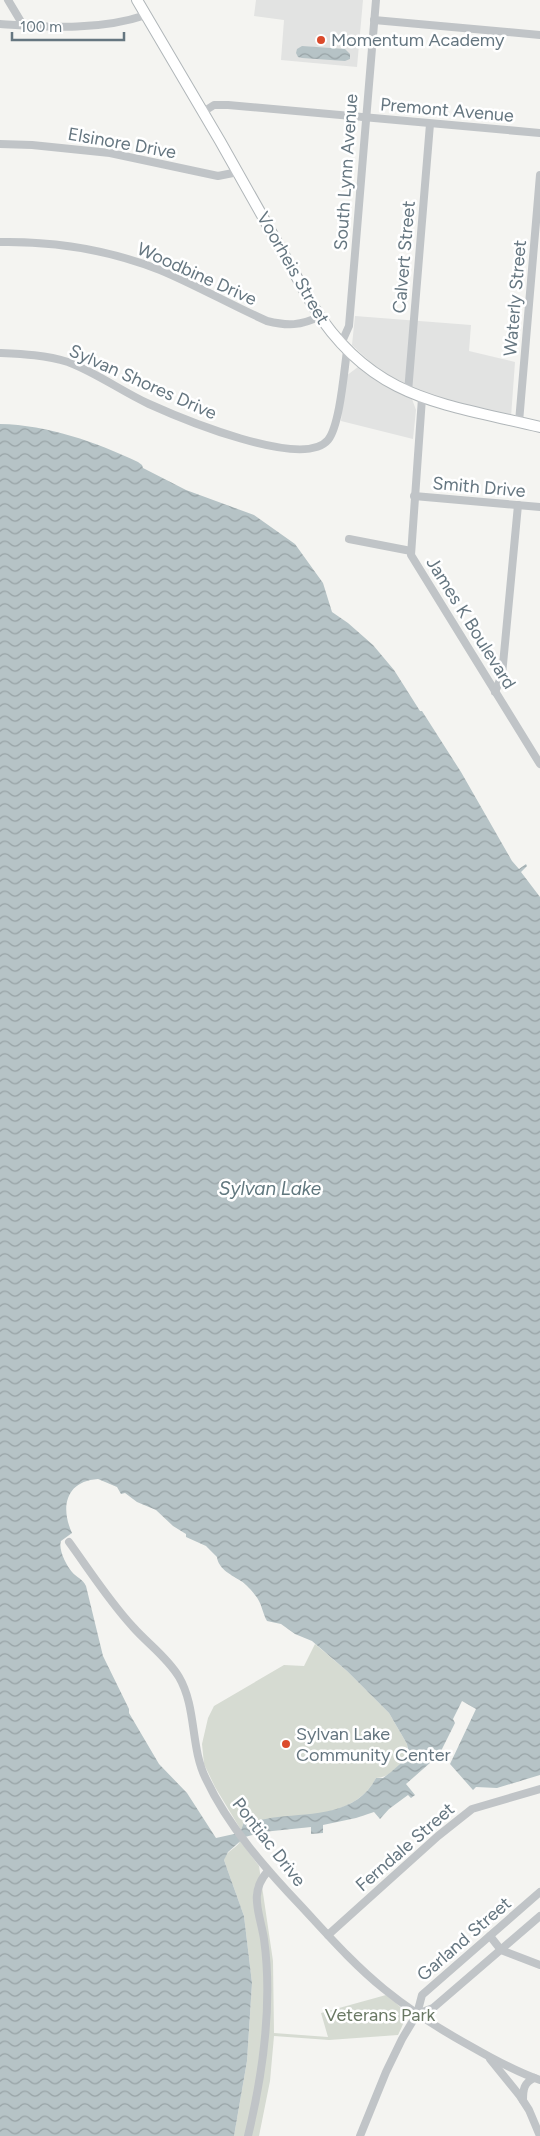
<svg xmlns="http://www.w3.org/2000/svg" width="540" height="2136" font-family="Figtree,sans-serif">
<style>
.built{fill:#e2e3e2}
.green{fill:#d6dbd2}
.water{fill:url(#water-waves);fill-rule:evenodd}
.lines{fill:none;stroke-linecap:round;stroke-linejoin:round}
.secondary-casing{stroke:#b0b6b9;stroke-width:12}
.street{stroke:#c0c4c7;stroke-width:8}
.secondary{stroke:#fff;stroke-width:10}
.poi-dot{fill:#db4a2b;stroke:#fff;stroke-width:2}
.labels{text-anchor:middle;stroke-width:5;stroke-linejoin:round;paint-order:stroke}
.poi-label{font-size:18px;fill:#657680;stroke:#fff;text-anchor:start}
.street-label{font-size:18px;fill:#657680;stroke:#fff}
.park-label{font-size:18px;fill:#697863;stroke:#fff}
.water-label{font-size:19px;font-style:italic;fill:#60777e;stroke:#fff}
</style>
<defs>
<pattern id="water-waves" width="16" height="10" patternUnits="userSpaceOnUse" patternTransform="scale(1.25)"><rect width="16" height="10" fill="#b6c3c6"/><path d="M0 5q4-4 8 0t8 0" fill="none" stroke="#98a3a6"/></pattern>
</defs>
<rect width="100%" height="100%" fill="#f4f4f1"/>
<g class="built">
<path d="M256 0H363L357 67 281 60 284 20 254 16Z"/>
<path d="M355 316 471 325 469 351 515 362 511 417 440 398 397 382 381 372 352 345Z"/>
<path d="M358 367 378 382 412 399 416 410 413 439 341 421 346 376Z"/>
</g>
<g class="green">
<path d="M315 1644 347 1671 389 1713 407 1744V1756C399 1766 389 1778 376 1778 354 1821 294 1814 254 1822H244L241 1830 215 1787 204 1764 202 1744 208 1718 214 1706 284 1665 304 1666Z"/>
<path d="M240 1841 259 1866 273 1961 274 2033 328 2037 321 2013 386 1995C405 2010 410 2012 398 2035L329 2040 274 2036 270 2081 259 2136H234L247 2061 252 1983 244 1916 224 1860C226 1850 238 1848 240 1841Z"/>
</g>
<g class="water">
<path d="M302 46 345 49 350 54V59L345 61 302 58 298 57 296 53 297 49Z"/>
<path d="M0 424C48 425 96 442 138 462L142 465 143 468 186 490 254 515 295 544 323 583 332 612 348 623 373 645 394 670 420 711H422L461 772 512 861 519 869 526 864 527 866 521 872 540 897V1775L497 1788 476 1787 473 1790 450 1764 476 1709 462 1701 453 1719 455 1723 439 1755 406 1784 415 1795 411 1798 408 1795 389 1809 380 1819 374 1812 356 1818 323 1825V1833L311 1834V1827L263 1832 245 1837 228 1852 224 1860 244 1916 252 1983 247 2061 234 2136H0ZM98 1479 117 1487 121 1494 125 1493 137 1502 156 1510 173 1526 186 1534V1537L206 1546 217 1557C218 1569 233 1576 241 1581 246 1584 252 1591 255 1595 262 1603 262 1612 267 1621L281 1624 295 1634 312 1641 347 1671 389 1713 407 1744 408 1751 400 1764 391 1772 383 1778H376C357 1815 313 1813 278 1817 266 1818 256 1822 244 1822L241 1830 234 1834 216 1838 187 1793 159 1764 129 1713V1709L103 1656 86 1586C82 1578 77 1578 72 1572 66 1565 58 1549 61 1541L72 1533C60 1507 66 1481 98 1479Z"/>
</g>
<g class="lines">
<g class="secondary-casing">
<path id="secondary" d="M137 0 220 141 313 306C372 400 441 403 540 427"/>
</g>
<g class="street">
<path d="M8 0 23 25"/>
<path d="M374 20 540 35"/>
<path d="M0 24C49 27 99 31 146 15"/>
<path d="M203 112 214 105H228L540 133"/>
<path d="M0 144 32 145 110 153 218 176 238 172"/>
<path d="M0 242C55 241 109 250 160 270 196 285 231 305 267 321 287 326 301 326 320 316"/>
<path d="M341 344 349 326 376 0"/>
<path d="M0 353C22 354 46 355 68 362 97 373 121 391 149 404 180 418 303 470 328 440 340 425 344 371 347 351"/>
<path d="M408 392 430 124"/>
<path d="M422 398 411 555 540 764"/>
<path d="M519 422 540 175"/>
<path d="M414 496 540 507"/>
<path d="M349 539 411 551"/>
<path d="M495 692 502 675 518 505"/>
<path d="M69 1542C90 1571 109 1601 133 1627 148 1644 167 1657 179 1677 197 1708 190 1747 206 1779 228 1826 265 1868 301 1906 327 1934 353 1964 384 1989 411 2011 441 2030 472 2047 493 2059 516 2072 540 2080"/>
<path d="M328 1935 438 1836 472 1809 540 1789"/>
<path d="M490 1936 501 1950 540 1965"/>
<path d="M417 2014 433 2008 540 1916"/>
<path d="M490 2059 520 2096 529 2110 540 2136"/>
<path d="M523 2100C523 2089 524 2083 534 2078"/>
<path d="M248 2136C263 2073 273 2004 264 1939 260 1913 248 1893 268 1871"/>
<path d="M360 2136 386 2072 402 2039 417 2014 422 1995 540 1892"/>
</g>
<use href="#secondary" class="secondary"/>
</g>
<g class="poi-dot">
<circle cx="321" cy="40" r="5"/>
<circle cx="286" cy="1744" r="5"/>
</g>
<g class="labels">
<g class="poi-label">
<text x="331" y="46">Momentum Academy</text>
<text x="296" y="1740">Sylvan Lake<tspan x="296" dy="21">Community Center</tspan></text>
</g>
<g class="street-label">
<text transform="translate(447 110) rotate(5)" y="6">Premont Avenue</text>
<text transform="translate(122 143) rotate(10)" y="6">Elsinore Drive</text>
<text transform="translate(346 172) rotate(-86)" y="6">South Lynn Avenue</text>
<text transform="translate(404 257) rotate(-85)" y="6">Calvert Street</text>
<text transform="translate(293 268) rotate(60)" y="6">Voorheis Street</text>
<text transform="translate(197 274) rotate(24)" y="6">Woodbine Drive</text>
<text transform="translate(515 298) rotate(-85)" y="6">Waterly Street</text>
<text transform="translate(143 382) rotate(24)" y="6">Sylvan Shores Drive</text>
<text transform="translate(479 487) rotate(5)" y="6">Smith Drive</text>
<text transform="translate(471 623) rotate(58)" y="6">James K Boulevard</text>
<text transform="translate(269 1842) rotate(52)" y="6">Pontiac Drive</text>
<text transform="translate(405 1847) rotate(-41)" y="6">Ferndale Street</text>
<text transform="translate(464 1939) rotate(-41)" y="6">Garland Street</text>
</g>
<g class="park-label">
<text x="380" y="2021">Veterans Park</text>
</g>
<g class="water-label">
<text x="270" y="1195">Sylvan Lake</text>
</g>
</g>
<path d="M12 32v8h112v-8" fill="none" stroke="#657680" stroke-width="2.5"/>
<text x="20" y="32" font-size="15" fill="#657680" stroke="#ffffff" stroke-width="4" paint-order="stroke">100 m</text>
</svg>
